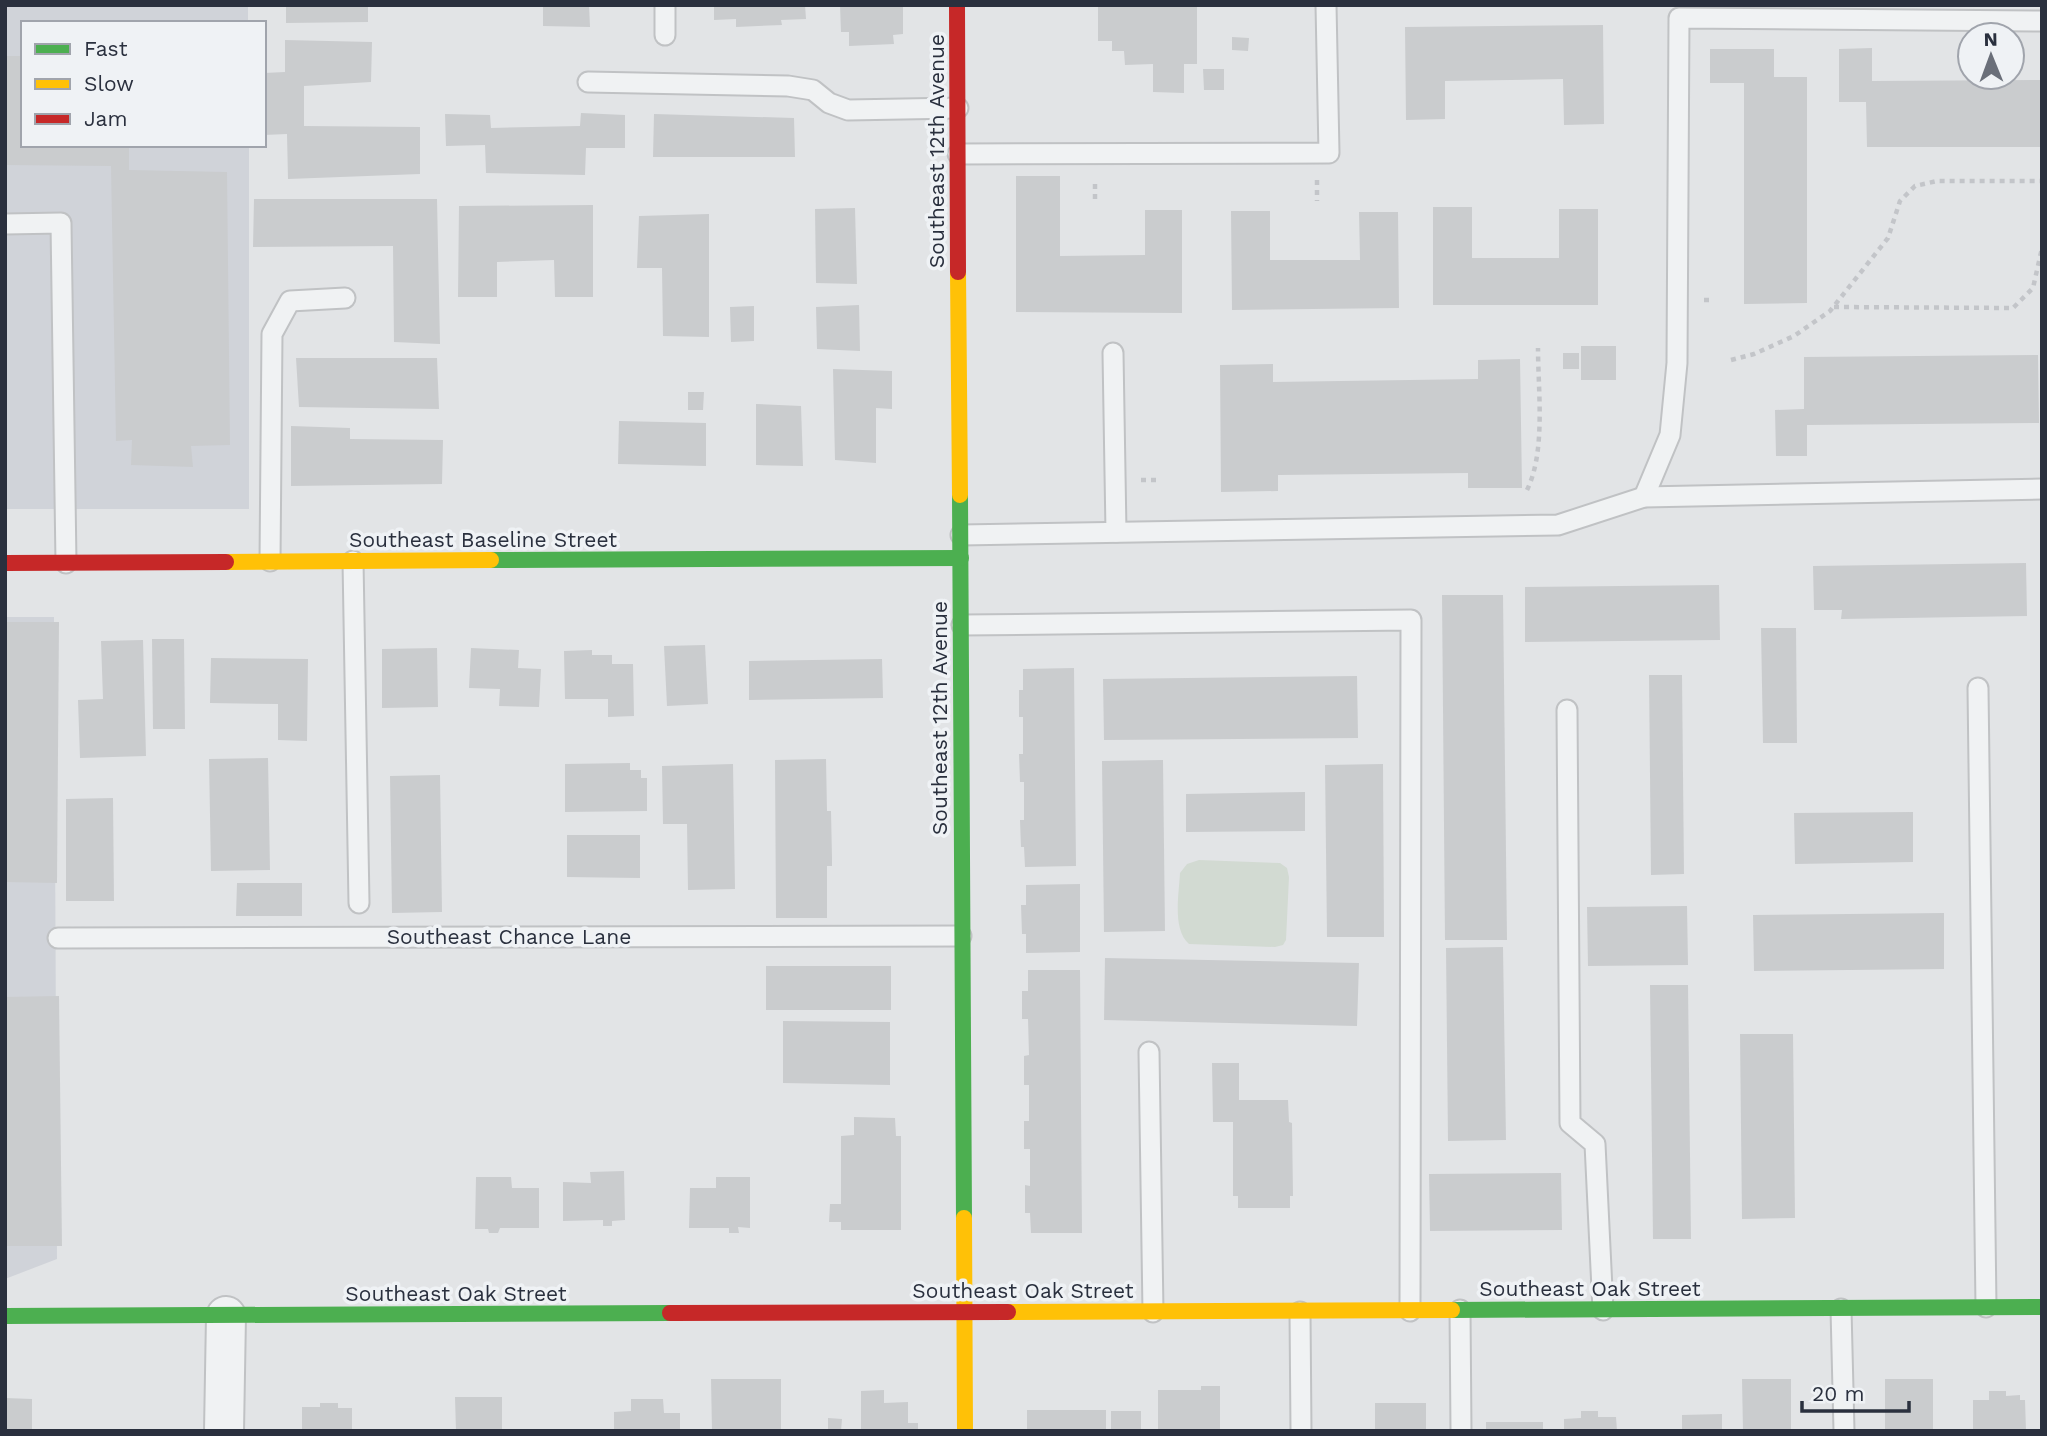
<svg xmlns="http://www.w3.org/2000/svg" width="2047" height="1436" font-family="'Work Sans',sans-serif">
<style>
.built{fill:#d0d3d9}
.green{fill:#d2dad2}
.building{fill:#caccce}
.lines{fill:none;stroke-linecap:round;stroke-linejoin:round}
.lane-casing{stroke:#c0c2c4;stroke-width:23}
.street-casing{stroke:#c0c2c4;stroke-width:42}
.path{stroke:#c3c5c9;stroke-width:4.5;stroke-dasharray:5 5;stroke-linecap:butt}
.lane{stroke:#f0f2f3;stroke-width:19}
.street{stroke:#f0f2f3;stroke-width:38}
.fast{stroke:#4caf50;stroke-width:16}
.slow{stroke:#ffc107;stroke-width:16}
.jam{stroke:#c62828;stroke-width:16}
.labels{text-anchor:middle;stroke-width:7;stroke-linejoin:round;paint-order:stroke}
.street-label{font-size:21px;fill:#2a303e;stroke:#eff2f5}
</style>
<rect width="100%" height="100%" fill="#e2e4e6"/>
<g class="built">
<path d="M5 5H248V23H23V145H249V509H5Z"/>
<path d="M5 617H54L57 1259 5 1279Z"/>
</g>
<path class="green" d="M1199 860 1280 863 1287 868 1289 877 1286 940 1283 945 1275 947 1189 944C1172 929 1179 894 1180 873L1187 864Z"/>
<g class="building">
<path d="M286 5H368V22L286 23Z"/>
<path d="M543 5H589L590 27 543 26Z"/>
<path d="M714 5H805L806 19 781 20 782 25 736 27V19L714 20Z"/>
<path d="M840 5H903V34L893 35 894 44 849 46V32H841Z"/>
<path d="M1098 5H1197V64H1184V93L1153 92V64L1125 65 1124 51H1112V41H1098Z"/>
<path d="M1603 25 1604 124 1564 125 1563 79 1445 81V119L1406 120 1405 27Z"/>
<path d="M1232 37 1249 38 1248 51 1232 50Z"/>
<path d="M285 40 372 42 371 82 304 86V126L420 127V174L288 179 287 134 264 135V73L285 72Z"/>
<path d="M1872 48V81L2042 80V147H1867L1866 102H1839V49Z"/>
<path d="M1710 49H1774V77H1807V303L1744 304V83H1710Z"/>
<path d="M5 56H23V145H129V170L227 172 230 445 191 446 193 467 131 465 132 440 116 441 111 166 5 165Z"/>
<path d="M1203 69H1224V90H1204Z"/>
<path d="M581 113 625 115V148H586L585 175 486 173 485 145 446 146 445 114 490 115 491 128 580 126Z"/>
<path d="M654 114 794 118 795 157H653Z"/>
<path d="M1016 176H1060V256L1145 255V210H1182V313L1016 312Z"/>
<path d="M254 199H437L440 344 394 342 393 246 253 247Z"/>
<path d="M593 205V297H555L554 260 497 262V297H458L459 206Z"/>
<path d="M1433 207H1472V258H1559V209H1598V305H1433Z"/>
<path d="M855 208 857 284 816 283 815 209Z"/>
<path d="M1231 211H1270V260H1360L1359 212H1398L1399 308 1232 310Z"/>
<path d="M709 214V337L663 336 662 268H637L639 216Z"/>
<path d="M859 305 860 351 817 349 816 307Z"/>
<path d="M754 306V341L731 342 730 307Z"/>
<rect x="1581" y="346" width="35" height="34"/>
<rect x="1563" y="353" width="16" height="16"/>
<path d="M2038 355 2039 423 1807 425V456H1776L1775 410 1804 409V357Z"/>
<path d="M296 358H437L439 409 299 407Z"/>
<path d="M1520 359 1522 488H1468V473L1278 475V491L1221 492 1220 365 1273 364V382L1478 379V360Z"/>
<path d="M833 369 892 371V409L876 408V463L835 460Z"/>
<path d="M688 392H704L703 410H688Z"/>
<path d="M756 404 801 406 803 466 756 465Z"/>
<path d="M619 421 706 423V466L618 464Z"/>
<path d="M291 426 350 428V439L443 440 442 484 291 486Z"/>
<path d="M2026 563 2027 616 1841 619 1842 610H1814L1813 566Z"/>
<path d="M1719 585 1720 640 1525 642V587Z"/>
<path d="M1442 595H1503L1507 940H1445Z"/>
<path d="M7 622H59L57 883 5 882Z"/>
<path d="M1761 628H1796L1797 743H1763Z"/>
<path d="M152 639H184L185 729H153Z"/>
<path d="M143 640 146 756 80 758 78 700 103 699 101 641Z"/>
<path d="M705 645 708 704 667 706 664 646Z"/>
<path d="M437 648 438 707 382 708V649Z"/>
<path d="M471 648 519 650 518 668 541 669 539 707 499 706 500 689 469 688Z"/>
<path d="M592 650V655H612V664H633L634 716 608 717V699H565L564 651Z"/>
<path d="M211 658 308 659 307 741 278 740V704L210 703Z"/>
<path d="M882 659 883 698 749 700V661Z"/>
<path d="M1074 668 1076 866 1025 867 1024 847H1021L1020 820H1024V782H1020L1019 754H1023V717H1019V690H1023V669Z"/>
<path d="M1649 675H1682L1684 874 1651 875Z"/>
<path d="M1357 676 1358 738 1104 740 1103 679Z"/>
<path d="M268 758 270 870 211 871 209 759Z"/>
<path d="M826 759 827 811H831L832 858V866H827V918H776L775 760Z"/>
<path d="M1163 760 1165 931 1104 932 1102 761Z"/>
<path d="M630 763V770H641V778H647V811L565 812V764Z"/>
<path d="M733 764 735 889 688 890 687 824H663L662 766Z"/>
<path d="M1383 764 1384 937H1327L1325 765Z"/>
<path d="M440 775 442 912 392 913 390 776Z"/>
<path d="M1305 792V831L1186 832V794Z"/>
<path d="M113 798 114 901H66V799Z"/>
<path d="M1913 812V862L1795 864 1794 813Z"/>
<path d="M567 835H640V878L567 877Z"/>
<path d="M237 883H302V916H236Z"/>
<path d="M1080 884V952L1026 953V934H1022L1021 905H1026V885Z"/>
<path d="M1687 906 1688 965 1588 966 1587 907Z"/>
<path d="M1944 913V969L1754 971 1753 915Z"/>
<path d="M1503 947 1506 1140 1448 1141 1446 948Z"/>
<path d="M1105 958 1359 963 1357 1026 1104 1020Z"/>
<rect x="766" y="966" width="125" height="44"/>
<path d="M1028 970H1080L1082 1233H1031L1030 1213H1025V1185L1030 1186V1149H1024V1121H1029V1085H1024V1056L1029 1055 1028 1019H1022V991H1028Z"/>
<path d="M1650 985H1688L1691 1239H1653Z"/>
<path d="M59 996 62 1246H5V997Z"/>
<path d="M783 1021 890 1022V1085L783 1083Z"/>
<path d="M1740 1034H1793L1795 1218 1742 1219Z"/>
<path d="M1212 1063H1239V1100H1288L1289 1122 1292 1123 1293 1196H1290V1208H1238V1196H1233V1122H1213Z"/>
<path d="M854 1117 895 1118 896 1136H901V1230H841V1222H829L830 1204H841V1136L854 1135Z"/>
<path d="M624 1171 625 1220 612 1221V1226H603V1220L563 1221V1182L591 1183 590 1172Z"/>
<path d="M1561 1173 1562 1230 1430 1231 1429 1174Z"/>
<path d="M476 1177H511L512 1188H539V1228H500L498 1233H489L488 1229H475Z"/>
<path d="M716 1177H750V1228L738 1227 739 1233H729V1228H689L690 1188H716Z"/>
<path d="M711 1379H781V1431H712Z"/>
<path d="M1742 1379H1791V1431H1743Z"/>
<rect x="1885" y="1379" width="48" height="52"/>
<path d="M1201 1386H1220V1431H1158V1390H1201Z"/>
<path d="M884 1390V1403L908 1402V1423H918V1431H861V1391Z"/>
<path d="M1989 1391H2006V1396L2020 1395V1400H2025L2026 1431H1973V1400H1989Z"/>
<path d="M455 1397H502V1431H456Z"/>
<path d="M5 1398 32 1399V1431H5Z"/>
<path d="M631 1399H663L664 1413H680V1431H614V1412L631 1411Z"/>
<path d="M320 1403H338V1408H352V1431H302V1407H320Z"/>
<rect x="1375" y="1403" width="51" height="28"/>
<rect x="1027" y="1410" width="79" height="21"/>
<rect x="1111" y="1411" width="30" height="20"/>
<path d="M1581 1411H1598V1417H1616L1617 1431H1564V1419L1581 1418Z"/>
<path d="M1722 1414V1431H1682V1415Z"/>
<path d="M828 1418 842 1419 841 1431H828Z"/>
<rect x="1486" y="1422" width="57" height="9"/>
</g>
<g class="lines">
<g class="lane-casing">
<g id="lane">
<path d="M665 5V35"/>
<path d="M588 82 788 86 813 90 829 103 848 110 958 108"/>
<path d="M958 154 1329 153 1326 5"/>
<path d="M5 224 61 223 66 563"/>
<path d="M1113 353 1116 532"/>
<path d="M1644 497 1670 435 1677 363 1679 18 2042 21"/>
<path d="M961 535 1558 525 1644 497 2042 489"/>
<path d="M270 561 272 334 290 301 345 298"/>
<path d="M353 561 359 903"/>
<path d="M962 625 1411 620 1410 1311"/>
<path d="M1978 688 1986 1307"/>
<path d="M1567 710 1570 1123 1595 1144 1603 1310"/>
<path d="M58 938 961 936"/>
<path d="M1149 1052 1153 1312"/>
<path d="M1841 1309 1844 1431"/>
<path d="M1460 1310 1461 1431"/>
<path d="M1300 1312 1301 1431"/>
</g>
</g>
<g class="street-casing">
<path id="street" d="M224 1431 226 1316"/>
</g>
<g class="path">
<path d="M1317 180V201"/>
<path d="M1095 199V182"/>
<path d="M1704 300H1714"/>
<path d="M1834 307 2013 308 2033 288 2042 248"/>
<path d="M1731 360 1754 354 1794 336 1830 311 1888 238 1900 201 1915 186 1937 181H2042"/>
<path d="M1141 480H1157"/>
<path d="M1527 490C1546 451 1538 391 1538 348"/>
</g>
<use href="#lane" class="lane"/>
<use href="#street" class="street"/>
<g class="fast">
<path d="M960 495 964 1218"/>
<path d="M491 560 961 558"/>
<path d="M1452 1310 2042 1307"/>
<path d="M5 1316 670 1313"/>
</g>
<g class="slow">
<path d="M958 272 960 495"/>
<path d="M226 562 491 560"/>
<path d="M964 1218 965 1431"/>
<path d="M1008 1312 1452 1310"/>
</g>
<g class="jam">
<path d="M957 5 958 272"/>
<path d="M5 563 226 562"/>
<path d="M670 1313 1008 1312"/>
</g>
</g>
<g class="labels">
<g class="street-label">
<text transform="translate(937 151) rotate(-90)" y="7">Southeast 12th Avenue</text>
<text x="483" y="547">Southeast Baseline Street</text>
<text transform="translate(940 718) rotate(-90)" y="7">Southeast 12th Avenue</text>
<text x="509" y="944">Southeast Chance Lane</text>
<text x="1590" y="1296">Southeast Oak Street</text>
<text x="1023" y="1298">Southeast Oak Street</text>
<text x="456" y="1301">Southeast Oak Street</text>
</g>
</g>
<rect width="2047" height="1436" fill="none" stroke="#2a303e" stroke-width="14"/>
<rect x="21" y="21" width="245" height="126" fill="#eff2f5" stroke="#a0a4ac" stroke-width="2"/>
<rect x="35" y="44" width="35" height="10" fill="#4caf50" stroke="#a0a4ac" stroke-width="2"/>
<text x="84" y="56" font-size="21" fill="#2a303e">Fast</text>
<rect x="35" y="79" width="35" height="10" fill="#ffc107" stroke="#a0a4ac" stroke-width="2"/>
<text x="84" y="91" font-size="21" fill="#2a303e">Slow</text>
<rect x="35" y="114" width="35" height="10" fill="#c62828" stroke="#a0a4ac" stroke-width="2"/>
<text x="84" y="126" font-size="21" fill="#2a303e">Jam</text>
<g transform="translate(1991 56) rotate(359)"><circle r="33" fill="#eff2f5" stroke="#a0a4ac" stroke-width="2"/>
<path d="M0-5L12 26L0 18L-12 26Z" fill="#6a6f79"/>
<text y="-10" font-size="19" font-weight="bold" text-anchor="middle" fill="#2a303e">N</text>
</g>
<path d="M1802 1401v10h107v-10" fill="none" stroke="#2a303e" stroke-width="3.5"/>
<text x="1812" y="1401" font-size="21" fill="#2a303e" stroke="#eff2f5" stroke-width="5" paint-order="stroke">20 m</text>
</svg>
